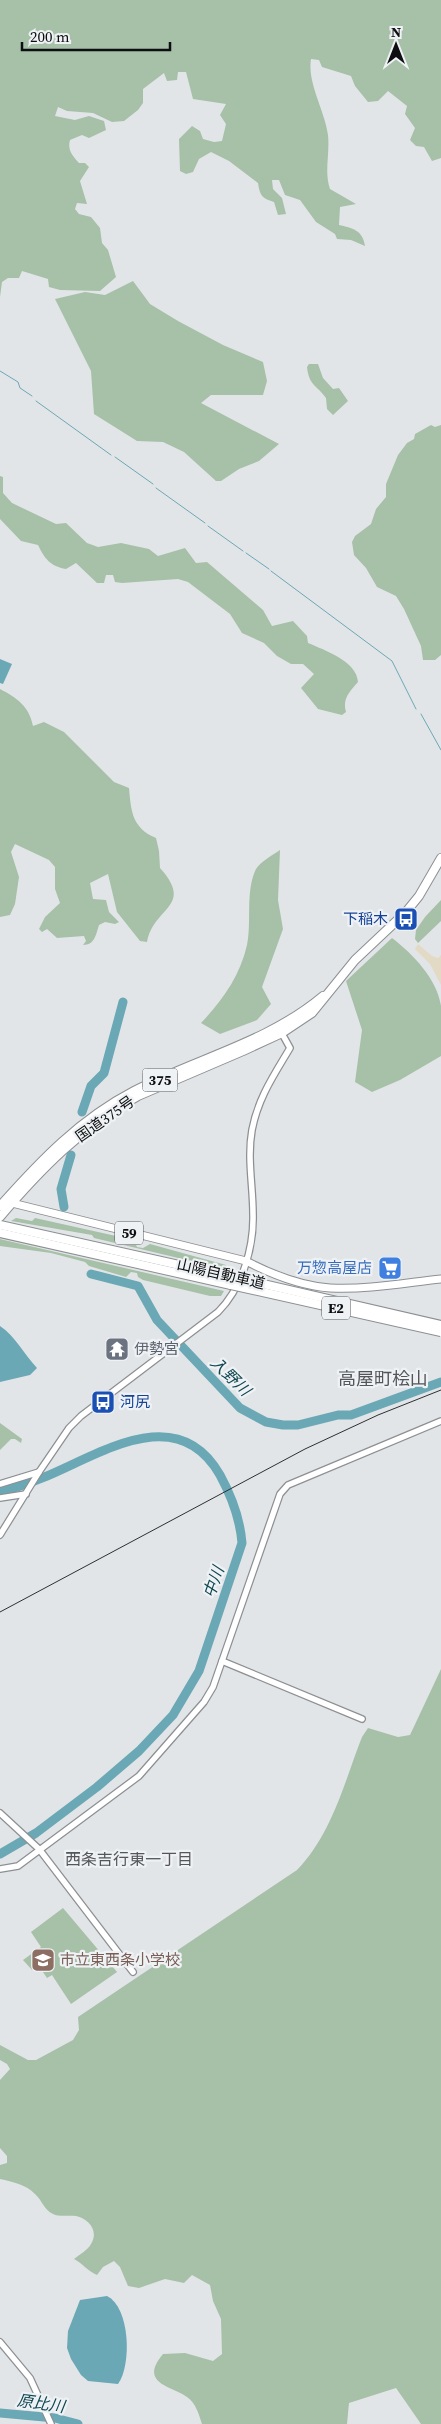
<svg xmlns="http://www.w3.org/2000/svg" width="441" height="2424" font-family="'Source Serif 4','Noto Sans JP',serif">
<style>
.commercial{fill:#e3dac5}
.green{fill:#a6c1a8}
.water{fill:#6ba8b5}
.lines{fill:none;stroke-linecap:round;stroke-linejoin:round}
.stream{stroke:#6ba8b5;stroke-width:1}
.river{stroke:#6ba8b5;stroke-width:9}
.secondary-casing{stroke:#8d9093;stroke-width:8}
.primary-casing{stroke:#8d9093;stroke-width:9}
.highway-casing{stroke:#8d9093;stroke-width:10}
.secondary{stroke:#fff;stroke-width:5.5}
.primary{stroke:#fff;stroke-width:7}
.highway{stroke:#fff;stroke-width:8}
.rail{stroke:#2e2f31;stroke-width:1}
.highway-bridge-casing{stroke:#8d9093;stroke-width:10;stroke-linecap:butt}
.highway-bridge{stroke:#fff;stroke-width:8}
.labels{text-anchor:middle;stroke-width:4.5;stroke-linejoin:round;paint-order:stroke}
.shield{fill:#eff2f5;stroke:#525355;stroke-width:1}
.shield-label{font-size:14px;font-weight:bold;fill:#0e0f10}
.transit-label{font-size:15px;fill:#164399;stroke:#eff2f5;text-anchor:end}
.street-label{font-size:15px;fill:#0e0f10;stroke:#eff2f5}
.shop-label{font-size:15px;fill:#366cbe;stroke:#eff2f5;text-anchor:end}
.worship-label{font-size:15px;fill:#5b616d;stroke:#eff2f5;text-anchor:start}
.education-label{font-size:15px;fill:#785e54;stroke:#eff2f5;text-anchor:start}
.water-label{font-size:16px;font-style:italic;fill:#0f4751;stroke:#eff2f5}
.neighbourhood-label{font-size:16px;fill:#545659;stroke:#eff2f5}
.quarter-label{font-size:18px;fill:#545659;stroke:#eff2f5}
</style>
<rect width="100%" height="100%" fill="#e2e5e8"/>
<path class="commercial" d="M418 944 432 956 438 958 441 955V985L430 964 415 949Z"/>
<g class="green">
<path d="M0 0H441V158L432 161 424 147 416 146 410 140 415 128 405 114 407 106 388 91 378 101 368 102 355 86 351 76 322 67 319 60 311 59C307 83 325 111 328 135 330 153 324 172 330 189L356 204 340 207 339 225C352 228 363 230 365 246L351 240 337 239 335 234 316 222 300 200 285 195 279 180H272L273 189 282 198 286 214 278 215 274 202C262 198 260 196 258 183L229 161 211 152 199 159 193 172 186 174 180 171 179 139 192 126 200 131 203 139 214 142 222 141 226 124 220 115 226 104 193 99 186 72H178L177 80 167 81 164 73 143 89V103L138 110 124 121 112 122 93 113 67 111 58 107 55 116 75 120 89 116 104 121 106 130 89 138 82 135 70 140C67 150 73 156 79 163H85L89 167 80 181 87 204 77 203 75 209 79 214 91 217 100 228 102 243 108 250 116 277 100 291 60 290 49 287 48 279 22 271 19 278H8L2 282 0 297Z"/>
<path d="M133 281 150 304 178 321 223 345 263 362 267 381 263 395H211L201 403 279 444 259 461 239 469 221 481H216L184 452 163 442 137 441 94 414 91 371 55 299 85 292 105 295Z"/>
<path d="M309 364H318L323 378 333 389 339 388 348 401 333 415 327 409 326 398C317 385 309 386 307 367Z"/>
<path d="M431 425 435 427 441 425V655L435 660H423L421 646 404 609 396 596 377 587 366 568 354 555 352 542 355 536 371 524 376 509 386 497V484L398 455 407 443 414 439 415 434Z"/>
<path d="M0 476 3 477V493L12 503 56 524 66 523 87 543 98 547 121 543 149 549 158 556 185 548 196 563 207 562 263 610 272 626 293 621 307 636 308 643C324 650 357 661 358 682 350 691 342 699 346 712L342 715 318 709 301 688 314 674 303 664H291L277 656 264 643 242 633 230 614 188 582 178 579 122 583 115 582 113 575H106L104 583H97L76 563 66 569C50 566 45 559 38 545L21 541 0 519Z"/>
<path d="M0 689C17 698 29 706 33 726L44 722 64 732 114 782 129 788C131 811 132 828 156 838L159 851 160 868C195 907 153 907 147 942L140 941 117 912 108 874 90 883 93 899 106 900 109 912 119 922 115 924 105 922 99 925C96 934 95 945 83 945L86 941 84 936 57 938 47 929 42 932 39 929 45 917 60 903 55 889V867L49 860 15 844 11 852 19 877 15 904 10 915 0 917Z"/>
<path d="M280 850 278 900 283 929 262 987 271 1004 257 1020 220 1034 201 1023C222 1001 240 976 247 945 252 922 245 891 256 869 260 862 273 855 280 850Z"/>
<path d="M441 900V921L418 943 415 939 416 930 425 917Z"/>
<path d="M392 938C413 954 437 979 441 1006 441 1022 441 1040 441 1056L400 1080 372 1092 355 1082 362 1030 346 981Z"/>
<path d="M16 1218 32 1221 35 1218 134 1240 137 1247 143 1248 150 1244 226 1265 229 1270 94 1238 92 1235 11 1221Z"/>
<path d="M0 1239 4 1240 224 1291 221 1296H210L143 1280 138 1277 137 1273 131 1272 126 1277 89 1266 85 1262 51 1253 0 1246Z"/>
<path d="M0 1423 22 1439 21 1443 15 1439H11L0 1450Z"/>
<path d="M441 1669V2424H421L396 2388 349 2403 347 2424H202C199 2415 196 2403 187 2397 172 2386 138 2384 163 2354L185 2353 213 2361 222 2354 221 2319 213 2301 210 2285 192 2275 184 2283 165 2279 139 2288 128 2286 120 2267 114 2261 103 2267 97 2275C89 2272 82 2263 74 2259 79 2255 88 2250 91 2244 99 2231 89 2219 76 2216 68 2215 59 2217 53 2214 44 2210 42 2200 35 2194 25 2184 13 2182 0 2179V2165L7 2163V2156L0 2148V2080L10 2069 7 2064 0 2060V2045L28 2060H36L73 2040 79 2030 78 2017 297 1870C332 1834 344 1783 362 1737L368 1728 398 1737 410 1735Z"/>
<path d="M63 1908 117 1972 71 2004 52 1975 47 1978 39 1966 32 1970 23 1960 41 1947 31 1932Z"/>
</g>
<g class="water">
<path d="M0 659 12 664 3 684 0 683Z"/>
<path d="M0 1326C15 1336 24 1354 37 1368L30 1375 0 1382Z"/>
<path d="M107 2296C130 2307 132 2365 118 2384L88 2381 81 2375 71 2359 67 2348 68 2331 80 2300Z"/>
</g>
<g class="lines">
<g class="stream">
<path d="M0 371 18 382 20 388 32 396"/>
<path d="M36 401 111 455"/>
<path d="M115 457 153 484"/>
<path d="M156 488 205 523"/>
<path d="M208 526 243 551"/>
<path d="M246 553 269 569"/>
<path d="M271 571 392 661 416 709"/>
<path d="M421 714 441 750"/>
</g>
<g class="river">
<path d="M82 1112 91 1086 104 1073 123 1002"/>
<path d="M64 1207 61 1189 71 1155"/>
<path d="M91 1274 138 1286 157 1320 240 1408 266 1422 283 1425H298L338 1415H351L441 1382"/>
<path d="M0 1492C16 1488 32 1482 47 1476 102 1453 178 1401 220 1475 232 1497 240 1518 242 1543L199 1671 173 1715 139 1751 97 1787 36 1833 0 1854"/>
<path d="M0 2413 55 2418 78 2424"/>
</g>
<g class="secondary-casing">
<g id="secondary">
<path d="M0 1484 39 1472"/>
<path d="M0 1498 26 1494"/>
<path d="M0 1535 39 1472 69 1428 81 1416 218 1312C242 1288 254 1248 253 1214 253 1186 247 1158 252 1130 258 1098 274 1075 290 1048L280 1030"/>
<path d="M222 1661 362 1719"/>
<path d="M0 1813 39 1849 133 1972"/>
<path d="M0 1869 18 1866 139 1776 204 1702 213 1687 280 1494 288 1485 441 1421"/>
<path d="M0 2342 30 2378 51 2424"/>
</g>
</g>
<g class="primary-casing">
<path id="primary" d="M12 1203 246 1261C271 1274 301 1286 330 1288 366 1290 404 1283 441 1279"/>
</g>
<g class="highway-casing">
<g id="highway">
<path d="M0 1206C40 1161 80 1119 134 1091 197 1058 267 1043 323 996"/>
<path d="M0 1217C40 1170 83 1126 138 1096L243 1051 282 1033 312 1013 355 960 406 912 419 896 441 858"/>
<path d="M0 1225 233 1277"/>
<path d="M0 1233 231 1285"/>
</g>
</g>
<use href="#secondary" class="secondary"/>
<use href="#primary" class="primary"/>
<use href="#highway" class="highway"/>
<path class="rail" d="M0 1612 305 1449 378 1415 441 1390"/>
<g class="highway-bridge-casing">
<g id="highway-bridge">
<path d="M233 1277 441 1325"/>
<path d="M231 1285 441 1332"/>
</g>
</g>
<use href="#highway-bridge" class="highway-bridge"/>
</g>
<defs>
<g id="bus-square" transform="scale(1.25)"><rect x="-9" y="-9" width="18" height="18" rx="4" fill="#1a4fb4" stroke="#eff2f5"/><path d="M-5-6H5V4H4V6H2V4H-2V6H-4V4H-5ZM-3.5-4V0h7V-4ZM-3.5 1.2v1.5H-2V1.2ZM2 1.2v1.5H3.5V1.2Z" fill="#fff"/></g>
<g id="supermarket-square" transform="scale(1.25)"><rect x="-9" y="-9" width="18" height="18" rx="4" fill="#3f7fe0" stroke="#eff2f5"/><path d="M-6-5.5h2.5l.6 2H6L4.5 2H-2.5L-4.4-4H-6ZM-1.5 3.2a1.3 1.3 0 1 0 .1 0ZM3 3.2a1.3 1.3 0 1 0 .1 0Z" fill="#fff"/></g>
<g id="temple-square" transform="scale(1.25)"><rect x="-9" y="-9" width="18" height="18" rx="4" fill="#6b7280" stroke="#eff2f5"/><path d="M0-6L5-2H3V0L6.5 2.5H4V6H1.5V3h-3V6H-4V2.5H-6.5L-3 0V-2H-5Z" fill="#fff"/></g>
<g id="school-square" transform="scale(1.25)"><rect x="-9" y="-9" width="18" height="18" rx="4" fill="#8d6e63" stroke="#eff2f5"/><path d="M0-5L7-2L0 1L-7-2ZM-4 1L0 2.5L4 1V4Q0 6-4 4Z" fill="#fff"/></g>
</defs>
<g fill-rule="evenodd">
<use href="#bus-square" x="406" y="919"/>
<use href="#supermarket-square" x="390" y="1268"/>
<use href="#temple-square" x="117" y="1349"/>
<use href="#bus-square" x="103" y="1402"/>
<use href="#school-square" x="43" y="1960"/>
</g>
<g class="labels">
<g class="shield">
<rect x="142.5" y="1068.5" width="35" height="23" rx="4"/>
<rect x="115" y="1221.5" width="28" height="23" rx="4"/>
<rect x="322" y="1296.5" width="28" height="23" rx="4"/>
</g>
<g class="shield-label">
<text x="160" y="1085">375</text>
<text x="129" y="1238">59</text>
<text x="336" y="1313">E2</text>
</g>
<g class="transit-label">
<text x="388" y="924">下稲木</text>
<text x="120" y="1407" text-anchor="start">河尻</text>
</g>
<g class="street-label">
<text transform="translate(105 1119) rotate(-35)" y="5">国道375号</text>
<text transform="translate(221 1274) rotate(13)" y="5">山陽自動車道</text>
</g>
<g class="shop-label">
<text x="372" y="1273">万惣高屋店</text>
</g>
<g class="worship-label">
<text x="134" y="1354">伊勢宮</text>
</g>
<g class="education-label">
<text x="60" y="1965">市立東西条小学校</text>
</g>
<g class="water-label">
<text transform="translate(231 1376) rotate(44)" y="6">入野川</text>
<text transform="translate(213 1582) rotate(-71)" y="6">中川</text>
<text transform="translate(41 2403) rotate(8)" y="6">原比川</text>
</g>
<g class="neighbourhood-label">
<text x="129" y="1865">西条吉行東一丁目</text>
</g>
<g class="quarter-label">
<text x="383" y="1385">高屋町桧山</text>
</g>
</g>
<g transform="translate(396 45)" stroke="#eff2f5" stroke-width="4" paint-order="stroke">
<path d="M0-4L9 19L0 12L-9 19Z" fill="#0e0f10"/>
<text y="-8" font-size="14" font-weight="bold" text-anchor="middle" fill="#0e0f10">N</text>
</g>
<path d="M22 42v8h148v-8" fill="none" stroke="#0e0f10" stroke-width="2.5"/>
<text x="30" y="42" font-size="15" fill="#0e0f10" stroke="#eff2f5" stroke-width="4" paint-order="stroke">200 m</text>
</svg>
